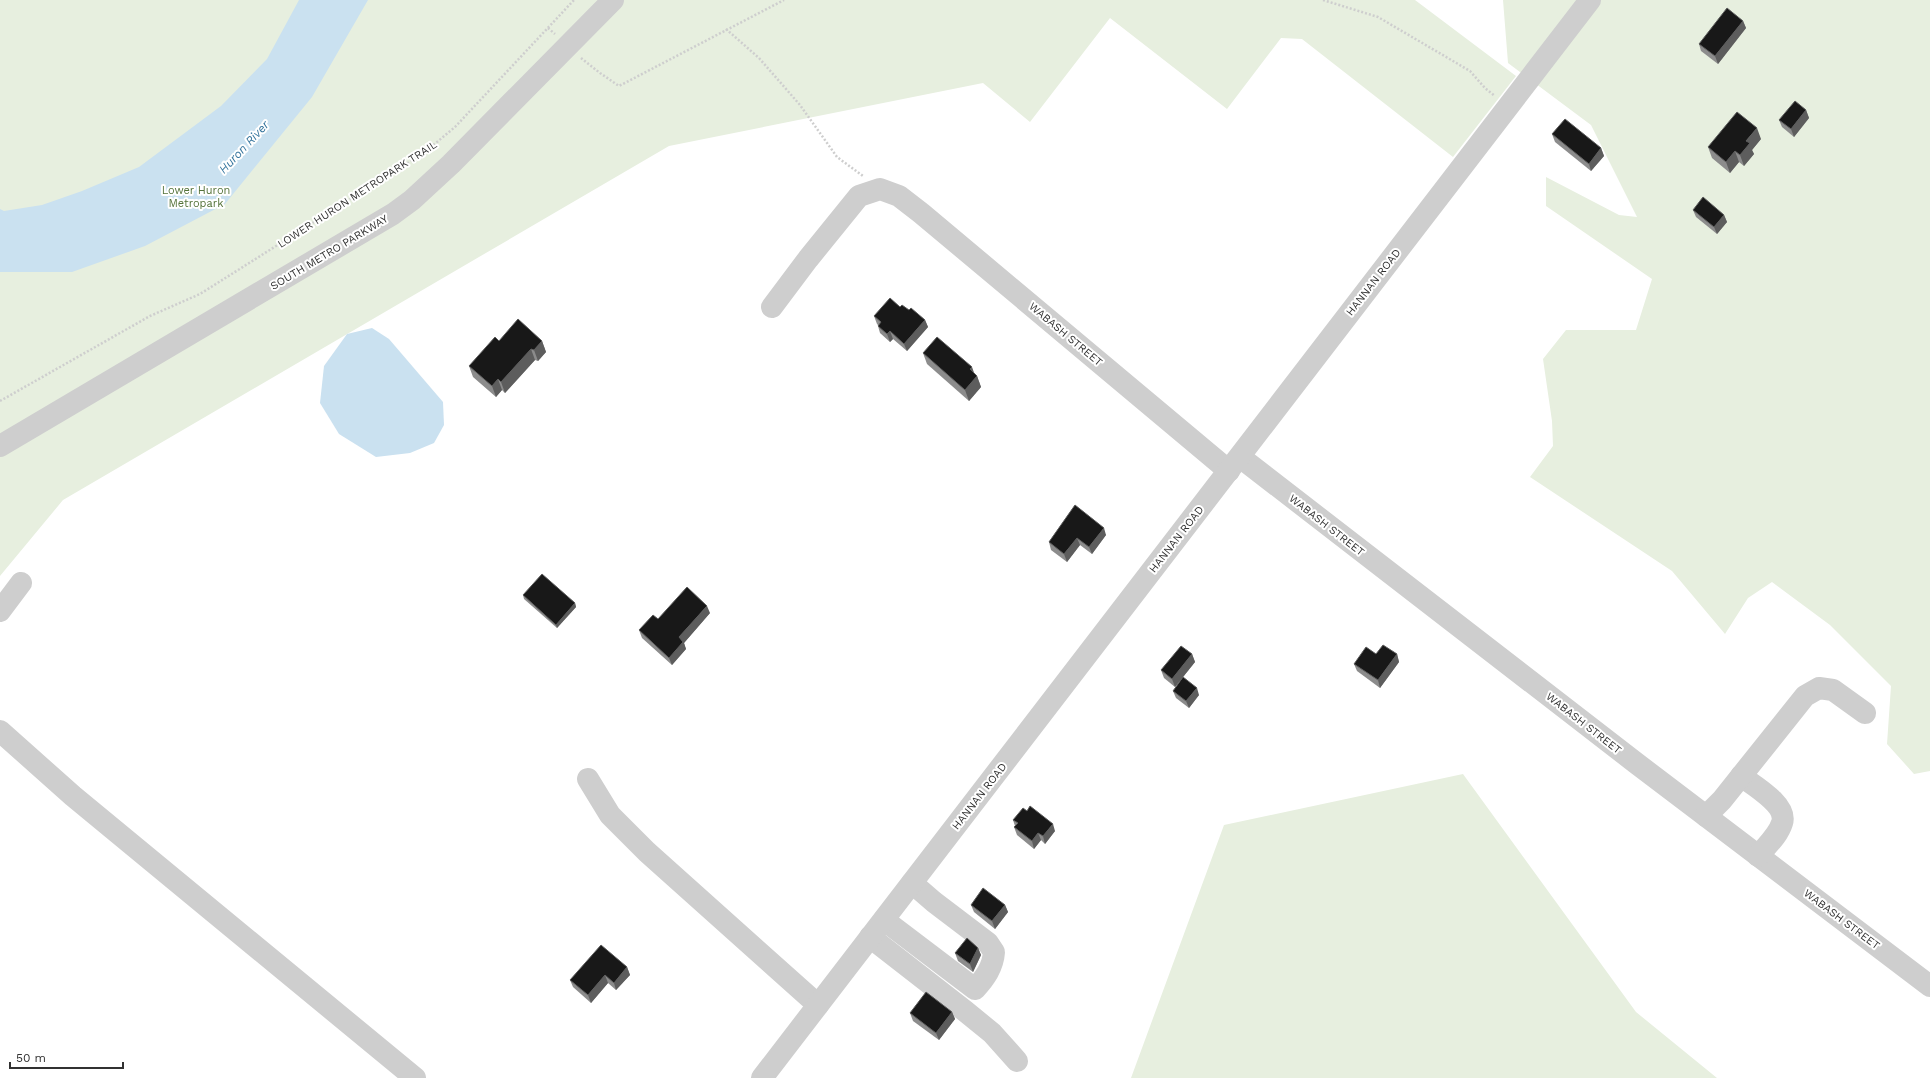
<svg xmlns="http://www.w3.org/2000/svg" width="1930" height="1078" font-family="'Work Sans',sans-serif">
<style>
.green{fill:#e7efdf}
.water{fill:#cae1f0}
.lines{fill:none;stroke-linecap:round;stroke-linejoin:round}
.path{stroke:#cecece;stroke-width:2.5;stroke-dasharray:2 2;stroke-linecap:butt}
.minor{stroke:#cecece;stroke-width:22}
.wall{fill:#8c8c8c}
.shaded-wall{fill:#5d5d5d}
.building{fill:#181818;stroke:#5d5d5d}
.labels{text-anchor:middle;stroke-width:4;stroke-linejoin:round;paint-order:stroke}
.park-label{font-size:11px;fill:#547239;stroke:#fff}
.street-label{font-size:11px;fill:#313131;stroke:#fff}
.water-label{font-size:12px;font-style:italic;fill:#36759d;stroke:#fff}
</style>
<rect width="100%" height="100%" fill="#fff"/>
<g class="green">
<path d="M0 0H1415L1516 76 1453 157 1302 39 1281 38 1227 109 1110 18 1030 122 983 83 669 146 63 500 0 576Z"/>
<path d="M1503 0H1930V771L1914 774 1887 744 1891 686 1830 625 1772 582 1748 598 1725 634 1672 571 1530 477 1553 446 1552 421 1543 359 1566 330H1636L1652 279 1546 206V177L1619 215 1637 217 1591 125 1508 63Z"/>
<path d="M1463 774 1636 1012 1717 1078H1131L1224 825Z"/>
</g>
<g class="water">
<path d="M299 0H368L312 97 225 204 145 246 72 272H0V209L4 211 42 205 82 191 139 167 221 106 267 59Z"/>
<path d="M372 328 389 339 443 402 444 425 434 443 410 453 376 457 339 434 320 403 324 366 347 334Z"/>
</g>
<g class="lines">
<g class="path">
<path d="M1323 0 1378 17 1470 71 1485 88 1495 96"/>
<path d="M548 28 555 34"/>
<path d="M726 29 759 58 800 105 837 157 863 176"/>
<path d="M581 58 600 73 619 86 784 0"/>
<path d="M0 401 150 316 200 294 425 152 455 127 574 0"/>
</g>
<g class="minor">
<path d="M772 307 808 259 859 196 880 189 899 196 921 213 1229 471"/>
<path d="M0 446 393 214 412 200 451 164 613 0"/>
<path d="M1240 457 1636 763 1930 986"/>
<path d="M0 611 21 583"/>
<path d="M0 731 73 796 415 1078"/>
<path d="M1741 776C1753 785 1788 805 1782 823 1778 836 1766 846 1758 856"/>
<path d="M588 779 610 815 647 852 818 1005"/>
<path d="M1706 816 1722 800 1805 696 1819 688 1833 690 1865 713"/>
<path d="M884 920 975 989C985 978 993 967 994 952L988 943 934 902 912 883"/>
<path d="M870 937 965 1011 992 1033 1017 1061"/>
<path d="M762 1078 1590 0"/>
</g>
</g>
<g class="wall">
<path d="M1743 21 1746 28 1718 64 1701 51 1699 44Z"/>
<path d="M1806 110 1809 118 1794 137 1782 127 1779 120Z"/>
<path d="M1552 134 1601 148 1604 156 1591 171 1555 142Z"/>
<path d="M1761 139 1752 150 1754 154 1744 166 1739 162 1730 173 1712 158 1708 147Z"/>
<path d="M1693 210 1724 215 1727 222 1717 234 1696 217Z"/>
<path d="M900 307 909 310 925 320 928 327 907 351 893 339 890 342 880 333 878 326V325L877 324 874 316Z"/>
<path d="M499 341H542L546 352 538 361 535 360 505 393 502 390 496 397 473 377 469 366Z"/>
<path d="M923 353 974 374 977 376 981 387 969 401 927 364Z"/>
<path d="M1075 505 1106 535 1092 554 1080 545 1067 562 1051 550 1049 542Z"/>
<path d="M523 595 575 603 576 607 557 628 524 599Z"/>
<path d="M710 613 684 643 686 649 672 665 642 638 639 630 658 619Z"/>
<path d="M1192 654 1195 662 1175 687 1164 678 1161 670Z"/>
<path d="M1376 654H1397L1399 662 1380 688 1357 671 1354 664Z"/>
<path d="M1173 691 1199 695 1189 708 1176 698Z"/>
<path d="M1013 820 1055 831 1045 844 1041 840 1034 849 1017 835 1014 827 1015 826Z"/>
<path d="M971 905H1005L1008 912 995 929 974 912Z"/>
<path d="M978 948 981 955 973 972 958 961 955 953Z"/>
<path d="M627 967 630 975 616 990 608 983 591 1003 573 987 570 980Z"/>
<path d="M952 1012 955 1019 939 1040 913 1021 910 1013Z"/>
</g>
<g class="shaded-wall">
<path d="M1743 21 1746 28 1718 64 1715 56Z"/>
<path d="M1806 110 1809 118 1794 137 1791 129Z"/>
<path d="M1757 128 1761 139 1752 150 1754 154 1744 166 1740 155 1746 141Z"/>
<path d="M1601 148 1604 156 1591 171 1589 164Z"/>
<path d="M1735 151 1739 162 1730 173 1726 162Z"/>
<path d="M1724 215 1727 222 1717 234 1714 227Z"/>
<path d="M925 320 928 327 907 351 904 344Z"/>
<path d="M890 331 893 339 890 342 887 334Z"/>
<path d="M542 341 546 352 538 361 534 350Z"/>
<path d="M531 349 535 360 505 393 501 382Z"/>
<path d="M972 367 976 378 970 369Z"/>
<path d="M977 376 981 387 969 401 965 390Z"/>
<path d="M498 379 502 390 496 397 492 386Z"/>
<path d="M1104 528 1106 535 1092 554 1089 547Z"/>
<path d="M1077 538 1080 545 1067 562 1064 554Z"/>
<path d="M575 603 576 607 557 628 556 625Z"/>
<path d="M707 606 710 613 684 643 686 649 672 665 669 658 679 637Z"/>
<path d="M1192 654 1195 662 1175 687 1172 679Z"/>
<path d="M1397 654 1399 662 1380 688 1378 680Z"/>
<path d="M1197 688 1199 695 1189 708 1186 701Z"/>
<path d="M1053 824 1055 831 1045 844 1043 836Z"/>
<path d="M1038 833 1041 840 1034 849 1032 841Z"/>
<path d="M1005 905 1008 912 995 929 992 921Z"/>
<path d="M978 948 981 955 973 972 970 964Z"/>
<path d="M627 967 630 975 616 990 614 983Z"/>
<path d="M605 975 608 983 591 1003 588 995Z"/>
<path d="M952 1012 955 1019 939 1040 936 1033Z"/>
</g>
<g class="building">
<path d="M1727 8 1743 21 1715 56 1699 44Z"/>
<path d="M1795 101 1806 110 1791 129 1779 120Z"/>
<path d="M1737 112 1757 128 1746 141 1750 143 1740 155 1735 151 1726 162 1708 147Z"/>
<path d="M1565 119 1601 148 1589 164 1552 134Z"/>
<path d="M1703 197 1724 215 1714 227 1693 210Z"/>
<path d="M890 298 900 307 902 305 909 310 911 308 925 320 904 344 890 331 887 334 878 326 881 322 874 316Z"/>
<path d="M518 319 542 341 534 350 531 349 501 382 498 379 492 386 469 366 495 337 499 341Z"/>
<path d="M937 337 972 367 970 369 977 376 965 390 923 353Z"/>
<path d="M1075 505 1104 528 1089 547 1077 538 1064 554 1049 542Z"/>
<path d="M542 574 575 603 556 625 523 595Z"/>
<path d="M687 587 707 606 679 637 683 642 669 658 639 630 653 615 658 619Z"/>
<path d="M1383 645 1397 654 1378 680 1354 664 1366 647 1376 654Z"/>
<path d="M1181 646 1192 654 1172 679 1161 670Z"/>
<path d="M1183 677 1197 688 1186 701 1173 691Z"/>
<path d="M1030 806 1053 824 1043 836 1038 833 1032 841 1014 827 1018 823 1013 820 1023 808 1027 811Z"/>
<path d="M983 888 1005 905 992 921 971 905Z"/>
<path d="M967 938 978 948 970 964 955 953Z"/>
<path d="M601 945 627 967 614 983 605 975 588 995 570 980Z"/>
<path d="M926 992 952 1012 936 1033 910 1013Z"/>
</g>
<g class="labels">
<g class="park-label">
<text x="196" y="194">Lower Huron<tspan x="196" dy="13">Metropark</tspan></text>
</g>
<g class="street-label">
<text transform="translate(357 194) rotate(-33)" y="4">LOWER HURON METROPARK TRAIL</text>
<text transform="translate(329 252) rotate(-31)" y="4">SOUTH METRO PARKWAY</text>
<text transform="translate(1373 282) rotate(-52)" y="4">HANNAN ROAD</text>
<text transform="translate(1066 334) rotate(40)" y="4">WABASH STREET</text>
<text transform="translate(1327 525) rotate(38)" y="4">WABASH STREET</text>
<text transform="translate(1176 539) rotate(-52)" y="4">HANNAN ROAD</text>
<text transform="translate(1584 723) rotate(38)" y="4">WABASH STREET</text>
<text transform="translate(979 796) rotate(-52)" y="4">HANNAN ROAD</text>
<text transform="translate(1842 919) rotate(37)" y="4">WABASH STREET</text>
</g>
<g class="water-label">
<text transform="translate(244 147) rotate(-47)" y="4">Huron River</text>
</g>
</g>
<path d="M10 1062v6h113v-6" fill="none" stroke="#313131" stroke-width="2"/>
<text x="16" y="1062" font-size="12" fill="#313131" stroke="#ffffff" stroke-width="3" paint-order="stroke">50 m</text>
</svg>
